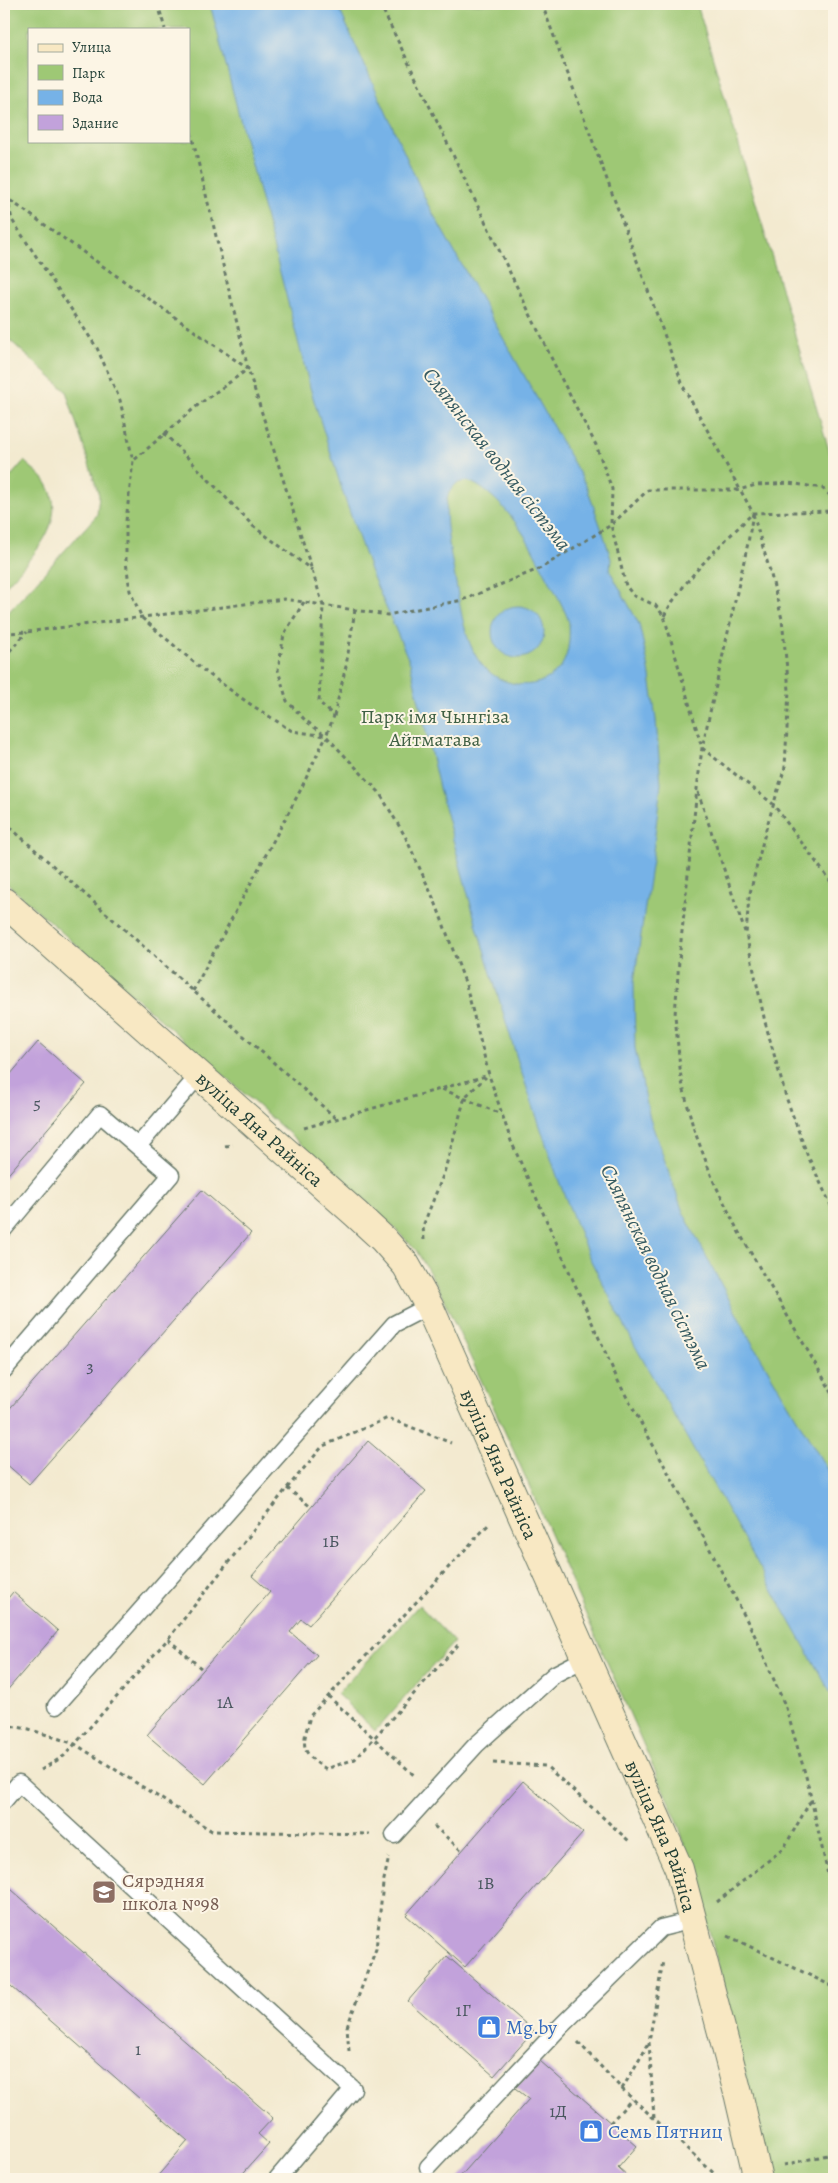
<svg xmlns="http://www.w3.org/2000/svg" width="838" height="2183" font-family="Alegreya,serif">
<style>
.green{fill:#9ec875;stroke:#5e8254;fill-rule:evenodd}
.water{fill:#76b2e7;stroke:#4a788e;fill-rule:evenodd}
.building{fill:#c2a2db}
.lines{fill:none;stroke-linecap:round;stroke-linejoin:round}
.lane-casing{stroke:#697a6b;stroke-width:19}
.secondary-casing{stroke:#697a6b;stroke-width:30}
.path{stroke:#697a6b;stroke-width:3;stroke-dasharray:4 4;stroke-linecap:butt}
.lane{stroke:#fff;stroke-width:16}
.secondary{stroke:#f8e8c3;stroke-width:28}
.labels{text-anchor:middle;stroke-width:4;stroke-linejoin:round;paint-order:stroke}
.number-label{font-size:18px;fill:#48565e}
.park-label{font-size:20px;fill:#3f6044;stroke:#fcf5e5}
.street-label{font-size:20px;fill:#1f3d34;stroke:#fcf5e5}
.education-label{font-size:20px;fill:#785e54;stroke:#fcf5e5;text-anchor:start}
.shop-label{font-size:20px;fill:#366cbe;stroke:#fcf5e5;text-anchor:start}
.water-label{font-size:21px;font-style:italic;fill:#355a61;stroke:#fcf5e5}
</style>
<rect width="100%" height="100%" fill="#fcf5e5"/>
<filter id="ink" filterUnits="userSpaceOnUse"><feTurbulence type="fractalNoise" baseFrequency=".02" numOctaves="2"/><feDisplacementMap in="SourceGraphic" scale="10" xChannelSelector="R" yChannelSelector="G"/><feConvolveMatrix kernelMatrix="1 2 1 2 8 2 1 2 1" color-interpolation-filters="sRGB"/></filter>
<filter id="wash" filterUnits="userSpaceOnUse"><feTurbulence type="fractalNoise" baseFrequency=".0096" numOctaves="4" result="noise"/><feDisplacementMap in="SourceGraphic" scale="20" xChannelSelector="R" yChannelSelector="G"/><feGaussianBlur stdDeviation="1.12" result="paint"/><feColorMatrix in="noise" values="0 0 0 0 0 0 0 0 0 0 0 0 0 0 0 0 0 1.4 0 .05"/><feComposite in="paint" operator="in"/></filter>
<g filter="url(#wash)">
<rect width="100%" height="100%" fill="#f3ead0"/>
<g class="green">
<path d="M4 4H697L834 467V2179H772L701 1898 678 1823 516 1456 438 1287 416 1250 379 1213 4 881V617L97 515 99 495 66 391 4 335ZM29 29H189V141H29Z"/>
<path d="M24 461C31 468 42 475 47 484 70 524 28 560 4 588V484Z"/>
<path d="M419 1605 454 1642 375 1731 337 1694Z"/>
</g>
<g class="water">
<path d="M210 4H337L428 205 586 485 605 539 611 559 610 571 639 624 649 669 656 720 661 784 652 860 634 982 635 1048 650 1119 683 1212 751 1341 834 1481V1699L634 1344 589 1257 558 1179 520 1068 477 927 440 792 410 663 370 570 344 496 311 391ZM468 481C495 491 521 527 534 552 541 566 567 611 569 623 570 638 569 659 558 670 535 695 494 686 477 658 465 638 461 612 457 589 453 564 442 519 448 495 449 491 454 486 457 483Z"/>
<circle cx="518" cy="632" r="26"/>
</g>
<g id="blocks">
<g class="building">
<path d="M38 1042 86 1084 4 1179V1082Z"/>
<path d="M202 1190 251 1233 29 1484 4 1462V1415Z"/>
<path d="M368 1441 426 1491 309 1625 301 1619 290 1632 317 1655 205 1784 147 1735 270 1592 252 1576Z"/>
<path d="M13 1592 58 1631 4 1694V1603Z"/>
<path d="M523 1781 583 1833 465 1967 406 1915Z"/>
<path d="M4 1883 273 2118 258 2134 269 2144 238 2179H155L188 2141 4 1980Z"/>
<path d="M447 1956 534 2031 494 2076 408 2001Z"/>
<path d="M540 2061 637 2146 618 2168 630 2179H458L529 2099 515 2088Z"/>
</g>
</g>
</g>
<g filter="url(#ink)">
<use href="#blocks" fill-opacity="0" stroke="#697a6b" stroke-width="1"/>
<g class="lines">
<g class="lane-casing">
<g id="lane">
<path d="M138 1146 199 1075"/>
<path d="M4 1229 100 1114 171 1175 4 1370"/>
<path d="M56 1706 394 1324 429 1306"/>
<path d="M4 1801 19 1783 353 2089 277 2179"/>
<path d="M394 1835 476 1745 555 1674 586 1658"/>
<path d="M428 2167 562 2025 661 1928 693 1920"/>
</g>
</g>
<g class="secondary-casing">
<g id="secondary">
<path id="s1" d="M4 902 356 1214 383 1239 406 1265 429 1306 679 1869 739 2097 758 2179"/>
</g>
</g>
<g class="path">
<path d="M158 4 165 29"/>
<path d="M380 4 562 380 596 445 612 489 611 525 626 586 634 596 655 605 664 616 702 748 773 804 834 886"/>
<path d="M542 4 684 388 753 513 748 543 702 748 697 789 679 960 675 1015 681 1078 693 1127 713 1180 737 1229 834 1396"/>
<path d="M189 124 248 369 323 605 319 702 334 716 326 736 379 792 405 836 436 904 466 985 489 1075 511 1141 619 1383 703 1536 756 1638 786 1708 807 1780 834 1902"/>
<path d="M4 182 12 220 97 348 120 400 133 461 126 521V562L130 591 142 618 203 670 247 702 292 731 326 736"/>
<path d="M4 196 248 369 198 405 133 461"/>
<path d="M164 433 253 526 312 570"/>
<path d="M753 514 770 571 782 619 789 690 785 767 766 829 749 897 746 934 765 1022 786 1097 807 1154 834 1212"/>
<path d="M304 602 284 634 278 670 287 701 305 720 326 736"/>
<path d="M664 616C686 576 721 545 753 513L834 511"/>
<path d="M4 633 27 632 284 599 387 615 463 600 541 568 611 525 648 490H739L756 485 789 483 822 488 834 499"/>
<path d="M4 657 27 632"/>
<path d="M334 716 346 666 355 610"/>
<path d="M698 792 745 932"/>
<path d="M4 822 338 1120"/>
<path d="M193 991 300 791 326 736"/>
<path d="M442 1089 501 1114"/>
<path d="M304 1128 489 1075"/>
<path d="M225 1146 233 1145"/>
<path d="M424 1240 423 1226 444 1173 465 1097 486 1077"/>
<path d="M287 1488 311 1507"/>
<path d="M168 1639 203 1670"/>
<path d="M458 1645 355 1759 326 1769C298 1751 303 1745 310 1716L489 1524"/>
<path d="M328 1696 416 1777"/>
<path d="M4 1725 29 1729 75 1744 212 1831 370 1834"/>
<path d="M493 1763 546 1766 629 1841"/>
<path d="M41 1770 64 1756 75 1744 168 1639 287 1488 323 1446 388 1418 451 1443"/>
<path d="M434 1826 462 1851"/>
<path d="M717 1902 784 1848 811 1800"/>
<path d="M728 1936 834 1987"/>
<path d="M578 2042 622 2089 720 2179"/>
<path d="M349 2051 347 2027 376 1949 383 1884 389 1857"/>
<path d="M622 2089 649 2043"/>
<path d="M654 2118 649 2042 663 1961"/>
<path d="M610 2123 632 2099"/>
<path d="M784 2165 832 2154"/>
</g>
<use href="#lane" class="lane"/>
<use href="#secondary" class="secondary"/>
</g>
</g>
<defs>
<g id="school-square" transform="scale(1.25)"><rect x="-9" y="-9" width="18" height="18" rx="4" fill="#8d6e63" stroke="#fcf5e5"/><path d="M0-5L7-2L0 1L-7-2ZM-4 1L0 2.5L4 1V4Q0 6-4 4Z" fill="#fff"/></g>
<g id="shop-square" transform="scale(1.25)"><rect x="-9" y="-9" width="18" height="18" rx="4" fill="#3f7fe0" stroke="#fcf5e5"/><path d="M-5-2.5h2.3a2.7 3.5 0 0 1 5.4 0H5L5.5 6h-11ZM-1.5-2.5h3a1.5 2.3 0 0 0-3 0Z" fill="#fff"/></g>
</defs>
<g fill-rule="evenodd">
<use href="#school-square" x="104" y="1892"/>
<use href="#shop-square" x="489" y="2027"/>
<use href="#shop-square" x="591" y="2131"/>
</g>
<g class="labels">
<g class="number-label">
<text x="37" y="1109">5</text>
<text x="90" y="1372">3</text>
<text x="331" y="1547">1Б</text>
<text x="225" y="1708">1А</text>
<text x="486" y="1889">1В</text>
<text x="463" y="2016">1Г</text>
<text x="138" y="2055">1</text>
<text x="558" y="2117">1Д</text>
</g>
<g class="park-label">
<text x="435" y="723">Парк імя Чынгіза<tspan x="435" dy="23">Айтматава</tspan></text>
</g>
<g class="street-label">
<text dy="7" stroke="none"><textPath href="#s1" startOffset="342">вуліца Яна Райніса</textPath></text>
<text dy="7" stroke="none"><textPath href="#s1" startOffset="762">вуліца Яна Райніса</textPath></text>
<text dy="7" stroke="none"><textPath href="#s1" startOffset="1168">вуліца Яна Райніса</textPath></text>
</g>
<g class="education-label">
<text x="122" y="1887">Сярэдняя<tspan x="122" dy="23">школа №98</tspan></text>
</g>
<g class="shop-label">
<text x="506" y="2034">Mg.by</text>
<text x="608" y="2138">Семь Пятниц</text>
</g>
<g class="water-label">
<text transform="translate(497 459) rotate(52)" y="7">Сляпянская водная сістэма</text>
<text transform="translate(656 1267) rotate(64)" y="7">Сляпянская водная сістэма</text>
</g>
</g>
<rect width="838" height="2183" fill="none" stroke="#fcf5e5" stroke-width="20"/>
<rect x="28" y="28" width="162" height="115" fill="#fcf5e5" stroke="#a4ab9e"/>
<rect x="38" y="44" width="25" height="8" fill="#f8e8c3" stroke="#a4ab9e"/>
<text x="72" y="52" font-size="15" fill="#1f3d34">Улица</text>
<rect x="38" y="65" width="25" height="15" fill="#9ec875" stroke="#a4ab9e"/>
<text x="72" y="78" font-size="15" fill="#1f3d34">Парк</text>
<rect x="38" y="90" width="25" height="15" fill="#76b2e7" stroke="#a4ab9e"/>
<text x="72" y="102" font-size="15" fill="#1f3d34">Вода</text>
<rect x="38" y="115" width="25" height="15" fill="#c2a2db" stroke="#a4ab9e"/>
<text x="72" y="128" font-size="15" fill="#1f3d34">Здание</text>
</svg>
